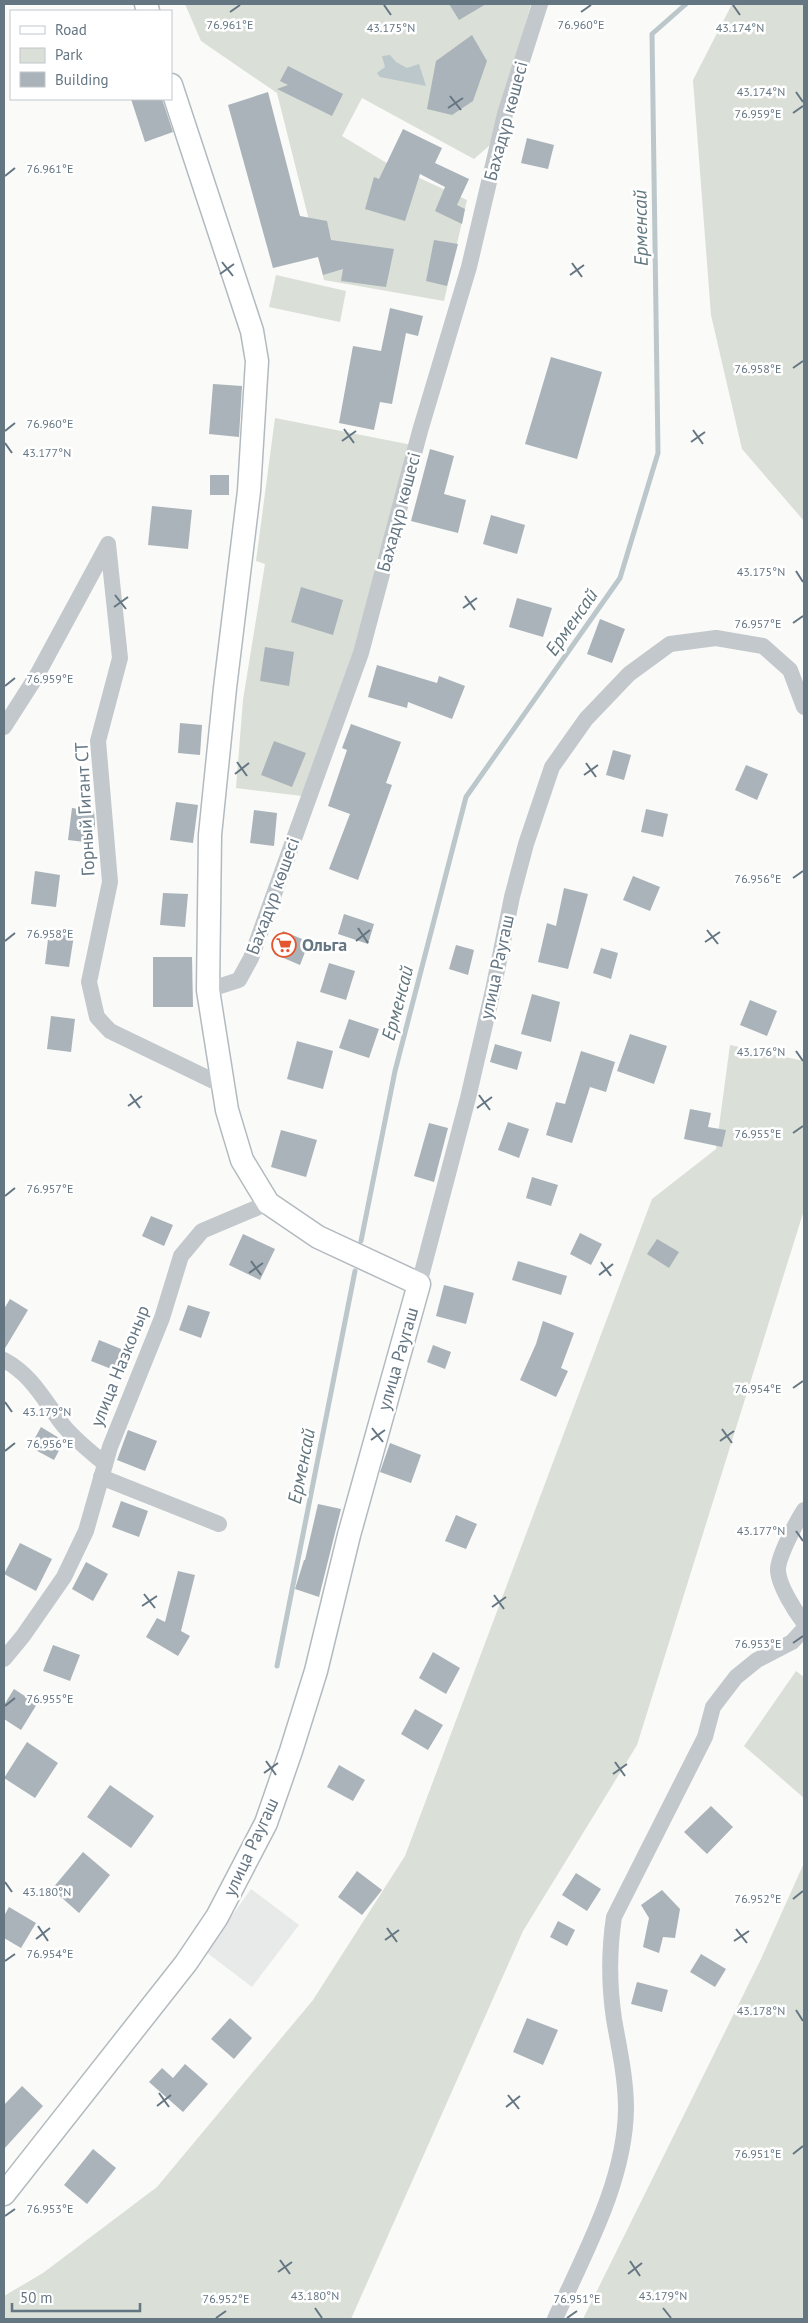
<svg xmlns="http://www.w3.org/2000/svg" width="808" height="2323" font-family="'PT Sans',sans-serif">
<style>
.built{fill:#e8e9e9}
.green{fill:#dadfd7}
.water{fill:#bbc7cb}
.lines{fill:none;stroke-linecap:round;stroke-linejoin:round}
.stream{stroke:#bbc7cb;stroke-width:5}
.building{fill:#aab3b9}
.secondary-casing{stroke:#b3babf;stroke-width:25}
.street{stroke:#c3c8cc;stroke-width:16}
.secondary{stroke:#fff;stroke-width:22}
.ticks{fill:none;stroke:#657683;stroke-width:2}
.labels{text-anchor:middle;stroke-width:5;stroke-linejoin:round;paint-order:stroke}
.street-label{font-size:18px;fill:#657683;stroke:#fff}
.poi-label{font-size:18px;font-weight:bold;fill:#657683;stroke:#fff;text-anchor:start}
.water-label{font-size:19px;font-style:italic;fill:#60757c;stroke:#fff}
.ticks-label{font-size:12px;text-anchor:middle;fill:#657683;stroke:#fff;stroke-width:5;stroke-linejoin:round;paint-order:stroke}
</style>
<rect width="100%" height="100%" fill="#fafaf8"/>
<path class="built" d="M251 1889 299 1925 252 1987 206 1952Z"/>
<g class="green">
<path d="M185 4H531L490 145 474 159 362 98 342 136 385 162 467 200 444 301 324 280 277 93 201 41Z"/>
<path d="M732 4H804V521L742 449 711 315 693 80Z"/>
<path d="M276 275 346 291 340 322 269 307Z"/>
<path d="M275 418 412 445 352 657 302 796 236 788 243 700 265 564 256 561Z"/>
<path d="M730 1045 804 1061V1210L637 1745 523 1931 351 2319H4V2296L43 2273 157 2187 313 2000 405 1856 652 1199 716 1149Z"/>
<path d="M796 1671 804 1677V1798L744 1746Z"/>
<path d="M804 1863V2319H583L761 1959Z"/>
</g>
<path class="water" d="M390 55 396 62 407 68 419 64 426 86 380 77 377 73 385 67 382 56Z"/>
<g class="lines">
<g class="stream">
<path d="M361 1241 395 1071 466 797 620 578 658 453 652 34 686 4"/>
<path d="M277 1666 355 1271"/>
</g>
</g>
<g class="building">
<path d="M449 4H486L459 20Z"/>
<path d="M472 35 487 61 473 101 452 115 427 109 436 61Z"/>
<path d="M288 66 343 94 332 116 277 89 288 85 280 81Z"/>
<path d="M268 92 300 216 327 221 331 240 394 249 386 287 341 281 343 269 323 275 318 257 273 268 228 105Z"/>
<path d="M131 99H162L173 132 145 142Z"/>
<path d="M403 129 442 148 435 163 469 179 457 205 465 209 462 224 435 211 445 187 420 174 405 221 365 209 374 177 379 179Z"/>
<path d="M527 138 554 145 548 169 521 163Z"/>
<path d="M434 240 458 244 447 286 426 281Z"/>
<path d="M390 308 423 316 418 336 406 333 392 404 380 402 374 430 339 423 353 346 381 351Z"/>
<path d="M551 357 602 372 577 459 525 444Z"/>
<path d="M213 384 242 386 239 437 209 434Z"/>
<path d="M430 449 454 456 444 494 466 500 458 533 411 521Z"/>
<rect x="210" y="475" width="19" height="20"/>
<path d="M152 506 192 510 188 549 148 545Z"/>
<path d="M491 515 525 525 517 554 483 544Z"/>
<path d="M301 587 343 600 333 635 291 622Z"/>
<path d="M517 598 552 608 543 637 509 627Z"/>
<path d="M600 619 625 629 612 663 587 654Z"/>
<path d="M265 647 294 652 289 686 260 681Z"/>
<path d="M377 665 437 683 439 676 465 686 452 719 408 702 407 708 368 697Z"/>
<path d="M180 723 202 725 200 755 178 753Z"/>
<path d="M351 724 401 742 386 783 392 785 358 880 329 869 350 814 328 806 347 750 342 748Z"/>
<path d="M274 741 306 753 292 787 261 775Z"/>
<path d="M613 750 631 755 624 780 606 775Z"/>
<path d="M746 765 768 774 757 800 735 790Z"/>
<path d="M176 802 198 805 193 843 170 840Z"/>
<path d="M72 808 94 811 95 824 93 843 68 840Z"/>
<path d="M646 809 668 814 663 837 641 832Z"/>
<path d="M254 810 277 813 274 846 250 843Z"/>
<path d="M35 871 60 875 56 907 31 904Z"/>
<path d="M633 876 660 887 650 911 623 900Z"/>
<path d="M564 888 588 894 568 969 538 962 547 923 556 926Z"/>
<path d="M163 893 188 894 185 927 160 925Z"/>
<path d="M344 914 374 924 368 944 338 934Z"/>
<path d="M49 931 74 935 69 967 45 964Z"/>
<path d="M283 931 309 942 300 965 274 954Z"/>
<path d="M456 945 474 950 468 975 449 969Z"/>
<path d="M601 948 618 953 611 979 593 973Z"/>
<path d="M153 957H192L193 1007H153Z"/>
<path d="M329 963 355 971 346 1000 320 992Z"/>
<path d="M532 994 560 1002 551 1042 521 1034Z"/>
<path d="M750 1000 777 1011 767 1036 740 1025Z"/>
<path d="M51 1016 75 1019 71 1052 47 1049Z"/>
<path d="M349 1019 379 1029 369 1058 339 1048Z"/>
<path d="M630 1034 667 1046 654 1084 617 1071Z"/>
<path d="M297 1041 333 1051 323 1089 287 1079Z"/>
<path d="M495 1044 522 1052 517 1070 490 1062Z"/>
<path d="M581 1051 615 1062 606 1092 590 1087 572 1143 546 1135 556 1102 565 1104Z"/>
<path d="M690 1109 711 1113 708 1127 726 1130 722 1147 684 1139Z"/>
<path d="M508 1122 529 1129 519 1158 498 1150Z"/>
<path d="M429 1123 448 1128 434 1182 414 1176Z"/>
<path d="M281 1130 317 1140 306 1177 271 1167Z"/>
<path d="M532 1177 558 1185 551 1206 526 1198Z"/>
<path d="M151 1216 173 1225 164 1246 142 1236Z"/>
<path d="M580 1233 602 1244 591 1265 570 1254Z"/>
<path d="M243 1234 275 1249 260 1280 229 1265Z"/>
<path d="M657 1239 679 1252 669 1268 647 1254Z"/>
<path d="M518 1261 567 1276 561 1295 512 1280Z"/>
<path d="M444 1285 474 1293 466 1324 436 1316Z"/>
<path d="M10 1299 28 1310 4 1350V1309Z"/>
<path d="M188 1305 210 1312 201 1338 179 1330Z"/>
<path d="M543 1321 574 1333 561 1368 568 1371 556 1397 520 1380 536 1344Z"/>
<path d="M99 1340 126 1351 119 1372 91 1361Z"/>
<path d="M433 1345 451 1352 445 1369 427 1362Z"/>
<path d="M41 1427 64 1441 54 1460 30 1447Z"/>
<path d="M128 1430 157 1441 145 1471 117 1460Z"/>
<path d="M390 1443 421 1455 411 1483 380 1472Z"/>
<path d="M121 1501 148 1511 139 1537 112 1527Z"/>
<path d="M318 1504 341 1509 319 1597 295 1589 304 1560H305Z"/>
<path d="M456 1515 477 1524 466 1549 445 1541Z"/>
<path d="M20 1543 52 1559 36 1591 4 1574Z"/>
<path d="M86 1562 108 1574 93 1601 72 1589Z"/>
<path d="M178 1571 195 1575 181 1631 190 1636 178 1656 146 1637 157 1618 165 1622Z"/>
<path d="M53 1645 80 1655 70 1681 43 1671Z"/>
<path d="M433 1652 460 1668 446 1694 419 1678Z"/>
<path d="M14 1689 37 1704 21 1730 4 1719V1705Z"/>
<path d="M415 1709 443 1725 428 1750 401 1734Z"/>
<path d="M27 1742 58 1763 35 1798 4 1778Z"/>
<path d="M339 1765 365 1780 353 1801 327 1787Z"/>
<path d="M110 1785 154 1816 131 1848 87 1817Z"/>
<path d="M711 1806 733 1827 707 1854 684 1832Z"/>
<path d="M83 1852 110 1875 79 1913 52 1889Z"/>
<path d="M357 1871 382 1890 362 1915 338 1897Z"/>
<path d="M576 1873 601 1889 587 1911 562 1895Z"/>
<path d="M662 1890 680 1909 675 1938 663 1937 659 1953 643 1947 649 1918 641 1905Z"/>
<path d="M9 1907 36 1923 21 1948 4 1938V1916Z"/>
<path d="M558 1921 575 1930 567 1946 550 1937Z"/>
<path d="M701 1954 726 1969 715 1987 690 1972Z"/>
<path d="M637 1982 668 1990 662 2012 631 2004Z"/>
<path d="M230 2018 252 2038 234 2059 211 2039Z"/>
<path d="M527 2018 558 2030 543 2065 513 2052Z"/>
<path d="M185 2064 208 2084 183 2112 149 2082 162 2068 173 2078Z"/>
<path d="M22 2086 43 2106 4 2149V2105Z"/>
<path d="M93 2149 116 2168 87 2204 64 2185Z"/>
</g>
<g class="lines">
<g class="secondary-casing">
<g id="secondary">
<path d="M146 4 148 11"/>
<path d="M4 2194 186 1963 217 1917 266 1823 291 1751 316 1671 349 1535 419 1284 318 1237 268 1203 242 1160 227 1110 208 990 210 835 225 688 249 491 257 361 252 331 171 85"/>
</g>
</g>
<g class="street">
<path d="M4 727 36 677 108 544 120 658 98 741 110 882 89 982 97 1017 110 1031 224 1086"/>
<path d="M208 990 239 980 251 958 361 653 420 431 469 267 505 114 540 4"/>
<path d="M419 1284 468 1098 493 990 512 897 526 844 552 767 586 719 629 674 670 644 716 638 763 646 790 670 804 707"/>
<path d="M4 1360C32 1375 44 1400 63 1425 74 1439 91 1452 105 1464"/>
<path d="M101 1477 219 1524"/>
<path d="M804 1510C797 1521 777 1558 778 1571 779 1586 795 1611 804 1623"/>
<path d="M4 1659 23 1636 64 1577 86 1531 110 1447 162 1318 181 1256 202 1231 268 1203"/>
<path d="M555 2319C584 2254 625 2182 626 2109 626 2078 619 2048 614 2019 609 1985 609 1950 614 1917L705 1737 713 1707 736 1677 757 1660 792 1642 804 1629"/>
</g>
<use href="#secondary" class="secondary"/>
</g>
<path class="ticks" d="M384 5 391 15M733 5 740 15M230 12 240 5M581 12 591 5M796 92 803 102M450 96 461 110M448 108 463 98M793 113 803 106M5 176 15 168M222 262 233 276M572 263 582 277M220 274 234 264M570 275 584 265M793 368 803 361M344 429 354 443M693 430 703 444M5 431 15 423M342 441 356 431M691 442 705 432M5 443 12 453M796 571 803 582M115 595 126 609M465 596 475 610M114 607 128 597M463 608 477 598M793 623 803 616M5 686 15 678M237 762 247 776M586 763 596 777M235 774 249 763M584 775 598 765M793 878 803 871M358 928 368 943M707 930 718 944M5 941 15 933M356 941 370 930M705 942 720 932M796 1051 803 1061M130 1094 140 1108M479 1095 490 1110M128 1106 142 1096M477 1108 492 1097M793 1133 803 1126M5 1196 15 1188M251 1261 261 1275M601 1262 611 1276M249 1273 263 1263M599 1275 613 1264M793 1388 803 1381M5 1402 12 1412M372 1428 383 1442M722 1429 732 1443M371 1440 385 1430M720 1441 734 1431M5 1451 15 1443M796 1531 803 1541M144 1594 155 1608M494 1595 504 1609M142 1606 157 1596M492 1607 506 1597M793 1643 803 1636M5 1706 15 1698M266 1761 276 1775M615 1762 625 1776M264 1773 278 1763M613 1774 627 1764M5 1882 12 1892M793 1899 803 1891M38 1926 48 1941M387 1928 397 1942M736 1929 747 1943M36 1939 50 1928M385 1940 399 1930M734 1941 749 1931M5 1961 15 1954M796 2010 803 2021M159 2093 169 2107M508 2095 519 2109M157 2106 171 2095M506 2107 520 2096M793 2154 803 2146M5 2216 15 2209M280 2260 290 2274M630 2261 640 2276M278 2272 292 2262M628 2274 642 2263M315 2308 322 2318M663 2308 671 2318M216 2318 226 2311M567 2318 577 2311"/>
<defs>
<g id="supermarket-ring" transform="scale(1.25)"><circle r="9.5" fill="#fff" stroke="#e4572e" stroke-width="1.5"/><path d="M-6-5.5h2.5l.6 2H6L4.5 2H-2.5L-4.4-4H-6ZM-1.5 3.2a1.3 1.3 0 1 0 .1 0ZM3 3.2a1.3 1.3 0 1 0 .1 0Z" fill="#e4572e"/></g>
</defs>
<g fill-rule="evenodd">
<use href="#supermarket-ring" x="284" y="945"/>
</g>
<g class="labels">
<g class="street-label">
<text transform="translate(506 121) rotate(-75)" y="6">Бахадүр көшесі</text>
<text transform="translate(399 512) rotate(-75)" y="6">Бахадүр көшесі</text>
<text transform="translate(85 809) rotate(-93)" y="6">Горный Гигант СТ</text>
<text transform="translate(273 896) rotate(-70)" y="6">Бахадүр көшесі</text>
<text transform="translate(497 967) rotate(-78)" y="6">улица Раугаш</text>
<text transform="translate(398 1359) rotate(-74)" y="6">улица Раугаш</text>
<text transform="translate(120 1366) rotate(-68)" y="6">улица Назконыр</text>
<text transform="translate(251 1847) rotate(-65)" y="6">улица Раугаш</text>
</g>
<g class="poi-label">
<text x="302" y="951">Ольга</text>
</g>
<g class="water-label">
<text transform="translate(640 228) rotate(-91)" y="7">Ерменсай</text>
<text transform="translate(571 622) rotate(-55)" y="7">Ерменсай</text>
<text transform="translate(397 1003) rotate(-75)" y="7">Ерменсай</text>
<text transform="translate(301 1466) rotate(-79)" y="7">Ерменсай</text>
</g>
</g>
<g class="ticks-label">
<text x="230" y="29">76.961°E</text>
<text x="581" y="29">76.960°E</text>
<text x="391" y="32">43.175°N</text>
<text x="740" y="32">43.174°N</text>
<text x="761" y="96">43.174°N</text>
<text x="758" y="118">76.959°E</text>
<text x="50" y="173">76.961°E</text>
<text x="758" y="373">76.958°E</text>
<text x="50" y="428">76.960°E</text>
<text x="47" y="457">43.177°N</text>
<text x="761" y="576">43.175°N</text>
<text x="758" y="628">76.957°E</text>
<text x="50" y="683">76.959°E</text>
<text x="758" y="883">76.956°E</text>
<text x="50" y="938">76.958°E</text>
<text x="761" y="1056">43.176°N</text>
<text x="758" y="1138">76.955°E</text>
<text x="50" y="1193">76.957°E</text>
<text x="758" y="1393">76.954°E</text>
<text x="47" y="1416">43.179°N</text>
<text x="50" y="1448">76.956°E</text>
<text x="761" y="1535">43.177°N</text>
<text x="758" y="1648">76.953°E</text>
<text x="50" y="1703">76.955°E</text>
<text x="47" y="1896">43.180°N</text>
<text x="758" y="1903">76.952°E</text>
<text x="50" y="1958">76.954°E</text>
<text x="761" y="2015">43.178°N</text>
<text x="758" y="2158">76.951°E</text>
<text x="50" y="2213">76.953°E</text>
<text x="315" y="2300">43.180°N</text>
<text x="663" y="2300">43.179°N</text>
<text x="226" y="2303">76.952°E</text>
<text x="577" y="2303">76.951°E</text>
</g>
<rect width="808" height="2323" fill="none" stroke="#657683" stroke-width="10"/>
<rect x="10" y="10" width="162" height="90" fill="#ffffff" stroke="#c1c8cd"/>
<rect x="20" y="26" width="25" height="8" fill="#ffffff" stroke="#c1c8cd"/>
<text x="55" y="35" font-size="15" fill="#657683">Road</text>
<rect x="20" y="48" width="25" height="15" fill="#dadfd7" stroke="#c1c8cd"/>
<text x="55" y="60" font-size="15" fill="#657683">Park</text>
<rect x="20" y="72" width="25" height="15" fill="#aab3b9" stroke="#c1c8cd"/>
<text x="55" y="85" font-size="15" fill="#657683">Building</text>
<path d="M12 2303v8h128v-8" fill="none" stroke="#657683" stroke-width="2.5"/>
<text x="20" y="2303" font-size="15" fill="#657683" stroke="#ffffff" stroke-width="4" paint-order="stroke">50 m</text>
</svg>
